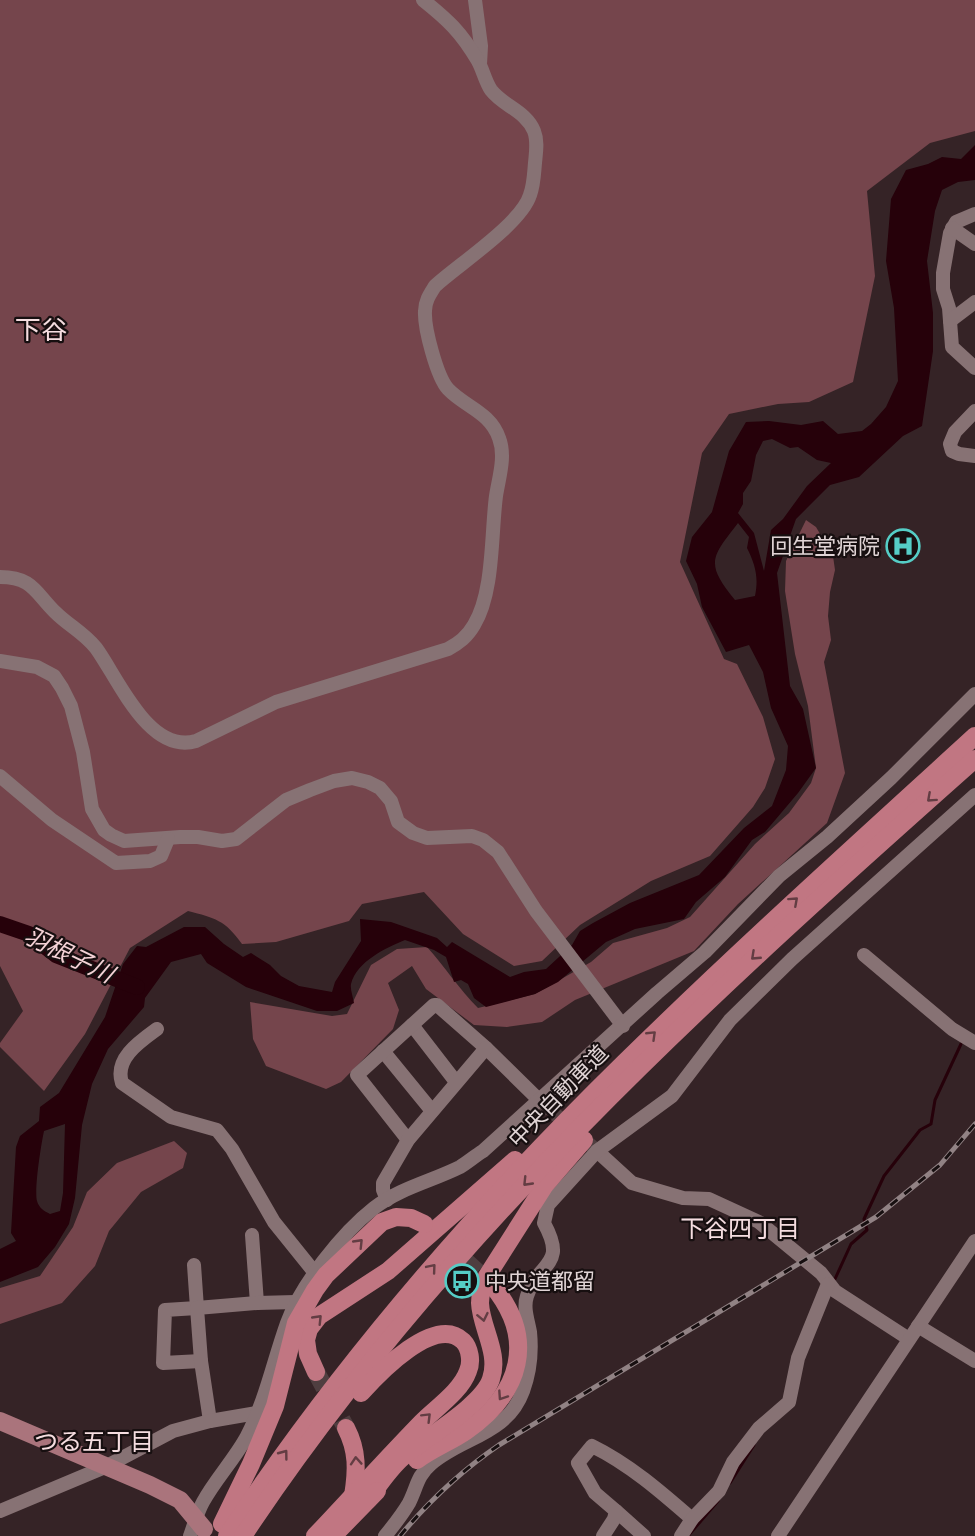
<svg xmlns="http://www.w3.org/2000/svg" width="975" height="1536" font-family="'Titillium Web','Noto Sans JP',sans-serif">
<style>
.forest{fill:#75454c}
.water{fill:#26010a;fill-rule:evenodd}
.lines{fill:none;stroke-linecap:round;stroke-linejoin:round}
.stream{stroke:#26010a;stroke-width:3}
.river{stroke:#26010a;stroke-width:16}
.minor-tunnel{stroke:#4f3e40;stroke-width:14;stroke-dasharray:14 7;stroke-linecap:butt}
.highway-tunnel{stroke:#4f3e40;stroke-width:18;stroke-dasharray:18 9;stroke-linecap:butt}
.minor{stroke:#877274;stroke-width:14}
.major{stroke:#aa747c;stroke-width:18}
.highway{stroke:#c17682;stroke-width:18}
.rail-casing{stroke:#918284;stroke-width:5}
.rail{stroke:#170f10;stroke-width:3;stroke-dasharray:9;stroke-linecap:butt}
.oneway{stroke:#633d43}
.labels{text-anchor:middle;stroke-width:4.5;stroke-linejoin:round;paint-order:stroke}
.poi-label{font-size:22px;fill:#e0d4d5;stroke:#170f10;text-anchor:end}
.street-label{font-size:22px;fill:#e0d4d5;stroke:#170f10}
.water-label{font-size:24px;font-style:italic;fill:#f4d2d6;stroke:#170f10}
.neighbourhood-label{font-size:24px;fill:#f5dde0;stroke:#170f10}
.quarter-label{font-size:26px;fill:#f5dde0;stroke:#170f10}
</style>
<rect width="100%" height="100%" fill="#352326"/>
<g class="forest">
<path d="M0 0H975V131L930 143 867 191 875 276 853 382 809 402 778 404 729 414 702 453 680 562 724 659 737 664 763 717 775 759 765 788 753 807 710 856 651 881 580 925 542 961 514 966 463 934 424 892 362 904 349 921 276 942 242 944C225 920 215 918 188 911L130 948 85 1034 44 1091 0 1047V1043L23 1011 0 966Z"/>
<path d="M806 520 816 527 833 556 835 570 830 592 828 616 831 640 824 662 845 773 827 823 738 904 694 951 575 1000 542 1022 507 1027 474 1025 426 989 412 966 388 983 399 1010 393 1029 341 1082 326 1089 266 1066 253 1039 250 1002 332 1016 347 1014 371 965 397 949 427 947C445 967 459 989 478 1008L535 994 591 962 613 943 667 928 690 917 755 844 789 813 811 783 816 768 808 706 795 654 785 591 786 561Z"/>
<path d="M174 1141 187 1153 183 1168 141 1192 109 1231 95 1266 62 1303 0 1324V1288L40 1276 73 1227 87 1192 117 1163Z"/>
</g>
<path class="water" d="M975 145V180L958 182 942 190 935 211 927 261 933 313V351L922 426 903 436 859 477 830 485 796 519 777 573 790 686 803 709 816 768 798 793 765 832 752 840 725 877 696 902 684 919 635 929 606 942 558 982 535 994 486 1007 474 998 468 984 461 980 454 982 446 957 434 950 405 940C386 948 357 961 351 984 350 989 353 997 354 1003L337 1011H317L246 987 207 963 201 954 171 962 145 998 144 1007 108 1049 92 1084 82 1125 75 1198 69 1224 55 1247 38 1267 0 1282V1249L16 1241 11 1233 16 1147 20 1136 39 1121 40 1107 59 1093 105 1017 123 964 137 946 146 947 184 927H205L224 944 243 957 251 953 270 965 281 976 299 986 332 992 335 982 361 941 360 919 391 922 437 938 447 947 452 942 510 977 524 972 546 969 572 945 580 931 593 923 630 903 699 875 744 828 772 806 786 770 788 746 771 708 763 672 749 645 726 652 702 607 697 584 686 561 692 537 712 512 729 451 746 422 769 421 801 425 823 421 838 434 862 431 871 424 886 407 898 381 894 308 886 261 891 199 906 170 928 164 942 157 961 159ZM772 439 790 448 798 447 817 460 831 463 807 486 783 519 771 530 764 571 754 533 738 513 743 504V493L751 481 756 455 763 441ZM738 523 749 537 747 548C755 564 759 577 755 596L735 600C705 563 711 558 738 523ZM65 1124 63 1193 60 1211 50 1214C44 1211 39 1208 37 1201 34 1189 41 1145 44 1131Z"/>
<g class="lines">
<g class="stream">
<path d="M835 1279 851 1244 867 1230 864 1219 884 1176 920 1130 931 1124 935 1100 961 1044"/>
<path d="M730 1483 754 1445"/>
<path d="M688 1536 718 1501"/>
</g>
<path class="river" d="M0 924 29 934 56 955 137 987"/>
<path class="minor-tunnel" d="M540 1101 597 1151"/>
<g class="highway-tunnel">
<path d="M424 1224 492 1285"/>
<path d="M316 1372 346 1428"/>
</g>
<g class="minor">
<path d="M475 0 481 46 480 64"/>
<path d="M975 214 956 222 950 233 943 273V289L949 308 952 347 975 368"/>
<path d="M952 228 975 244"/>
<path d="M950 321 975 302"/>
<path d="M975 411 955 432 950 444 952 451 959 454 975 456"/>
<path d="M0 577C32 577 35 592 55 612 69 626 83 632 96 648 118 678 149 755 196 741L276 702 448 649C459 643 467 637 474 625 494 592 491 534 496 496 499 477 506 456 499 438 490 412 465 407 448 389 437 377 424 328 425 311 425 301 430 294 435 286 459 264 521 224 530 195 534 184 534 173 535 163 536 152 538 141 534 131 526 111 503 106 491 90 485 81 483 70 478 61 461 32 448 20 423 0"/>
<path d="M0 661 37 667 54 676 62 688 71 706 83 752 92 809 104 830 111 835 124 841 180 837H198L222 841 236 839 286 800 310 790 334 781 352 778 368 782 380 788 391 801 398 822 413 833 427 838 472 836 483 840 498 852 536 911 623 1026"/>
<path d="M0 776 52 820 116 863 150 861 161 856 168 839"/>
<path d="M864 955 952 1029 975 1043"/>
<path d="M412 1025 456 1082"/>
<path d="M157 1029C139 1042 114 1059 122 1083L171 1117 217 1130 232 1149 274 1222 315 1273"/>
<path d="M383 1051 432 1111"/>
<path d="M408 1140 357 1075 434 1005H437L486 1048 540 1101"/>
<path d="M597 1151 632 1183 683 1198 709 1199 759 1222 821 1273 835 1291 909 1339"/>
<path d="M387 1200 383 1190V1183L408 1140 486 1048"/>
<path d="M252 1235 257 1303"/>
<path d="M194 1265 197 1308 165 1310 163 1363 201 1361"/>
<path d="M918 1326 975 1361"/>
<path d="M210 1421 201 1361 197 1308 257 1303 295 1302"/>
<path d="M0 1511 105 1467 173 1431 210 1421 257 1413"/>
<path d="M616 1511 644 1536"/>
<path d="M190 1536C194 1525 197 1513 203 1502 215 1480 233 1461 246 1438 266 1400 273 1362 287 1323 301 1285 342 1233 374 1208 400 1188 432 1181 460 1167 468 1162 475 1156 483 1151L657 993 705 952 779 876 827 837 891 778 975 694"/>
<path d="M385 1536C394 1525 402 1515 409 1503 417 1487 417 1476 431 1464 462 1437 507 1435 523 1391 530 1372 532 1352 530 1332 528 1320 523 1308 527 1296 538 1261 568 1267 544 1223L548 1205 597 1151 672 1096 730 1020 792 959 975 795"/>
<path d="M603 1536 614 1519 616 1511 595 1493 578 1463 592 1446C629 1464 661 1492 692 1519"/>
<path d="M681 1536 692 1519 719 1491 733 1462 759 1428 789 1402 798 1358 828 1284"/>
<path d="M778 1536 975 1241"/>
</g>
<path class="major" d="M0 1421 150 1485 180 1500 204 1529"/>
<g class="highway">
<path d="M316 1372 308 1354 306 1340 309 1329 319 1316 388 1271 515 1160"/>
<path d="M346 1428C358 1451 357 1471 353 1496"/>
<path d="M417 1460C433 1448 450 1442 466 1431 521 1393 537 1339 492 1285"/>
<path d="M368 1500C379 1485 389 1469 403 1457 425 1438 483 1405 491 1379 500 1353 481 1328 480 1303 480 1293 483 1285 487 1276L545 1185 584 1140"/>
<path d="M222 1524 251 1464 275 1406 296 1323 315 1290 326 1275 382 1222 396 1217 411 1218 424 1224"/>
<path d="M227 1536C340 1365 477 1207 624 1063 738 951 857 844 975 736"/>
<path d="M243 1536C441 1237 709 995 975 759"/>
<path d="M315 1536C351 1498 386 1459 422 1422 437 1407 461 1391 468 1371 472 1362 470 1348 463 1341 435 1314 379 1373 361 1393"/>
<path d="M333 1536 377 1491"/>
</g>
<g class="rail-casing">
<path id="rail" d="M400 1536C429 1501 461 1471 499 1445L876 1217 940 1165 975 1124"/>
</g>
<use href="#rail" class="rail"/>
</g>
<defs><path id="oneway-chevron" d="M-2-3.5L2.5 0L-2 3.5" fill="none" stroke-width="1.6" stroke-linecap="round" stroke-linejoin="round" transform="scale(1.5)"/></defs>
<g class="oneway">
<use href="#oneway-chevron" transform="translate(931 798) rotate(138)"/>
<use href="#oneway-chevron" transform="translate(794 901) rotate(-42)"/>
<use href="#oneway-chevron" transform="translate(755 956) rotate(137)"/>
<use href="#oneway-chevron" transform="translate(652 1035) rotate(-44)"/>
<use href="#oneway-chevron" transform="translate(527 1182) rotate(134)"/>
<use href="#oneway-chevron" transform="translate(359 1243) rotate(-46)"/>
<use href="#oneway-chevron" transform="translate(432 1268) rotate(-50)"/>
<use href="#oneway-chevron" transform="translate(483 1317) rotate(78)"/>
<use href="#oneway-chevron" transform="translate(318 1319) rotate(-46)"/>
<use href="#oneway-chevron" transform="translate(502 1396) rotate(124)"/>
<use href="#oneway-chevron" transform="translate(427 1417) rotate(-45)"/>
<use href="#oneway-chevron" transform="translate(284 1454) rotate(-53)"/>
<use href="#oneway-chevron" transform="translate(356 1461) rotate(-94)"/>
</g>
<defs>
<g id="hospital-ring" transform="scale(1.725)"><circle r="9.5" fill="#170f10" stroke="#55cdc6" stroke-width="1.5"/><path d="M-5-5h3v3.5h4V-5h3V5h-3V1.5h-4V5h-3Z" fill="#55cdc6"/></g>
<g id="bus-ring" transform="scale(1.725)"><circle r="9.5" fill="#170f10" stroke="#55cdc6" stroke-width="1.5"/><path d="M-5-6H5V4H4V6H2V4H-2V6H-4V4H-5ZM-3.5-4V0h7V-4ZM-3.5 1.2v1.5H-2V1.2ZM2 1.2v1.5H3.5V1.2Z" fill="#55cdc6"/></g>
</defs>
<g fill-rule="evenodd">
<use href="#hospital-ring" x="903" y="546"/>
<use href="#bus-ring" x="462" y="1281"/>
</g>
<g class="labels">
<g class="poi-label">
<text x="880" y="554">回生堂病院</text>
<text x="485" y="1289" text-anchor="start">中央道都留</text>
</g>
<g class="street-label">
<text transform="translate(558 1096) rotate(-46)" y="8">中央自動車道</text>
</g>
<g class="water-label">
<text transform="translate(69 955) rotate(26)" y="8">羽根子川</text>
</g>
<g class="neighbourhood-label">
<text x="740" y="1237">下谷四丁目</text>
<text x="94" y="1450">つる五丁目</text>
</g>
<g class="quarter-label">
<text x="41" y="339">下谷</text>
</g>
</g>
</svg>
